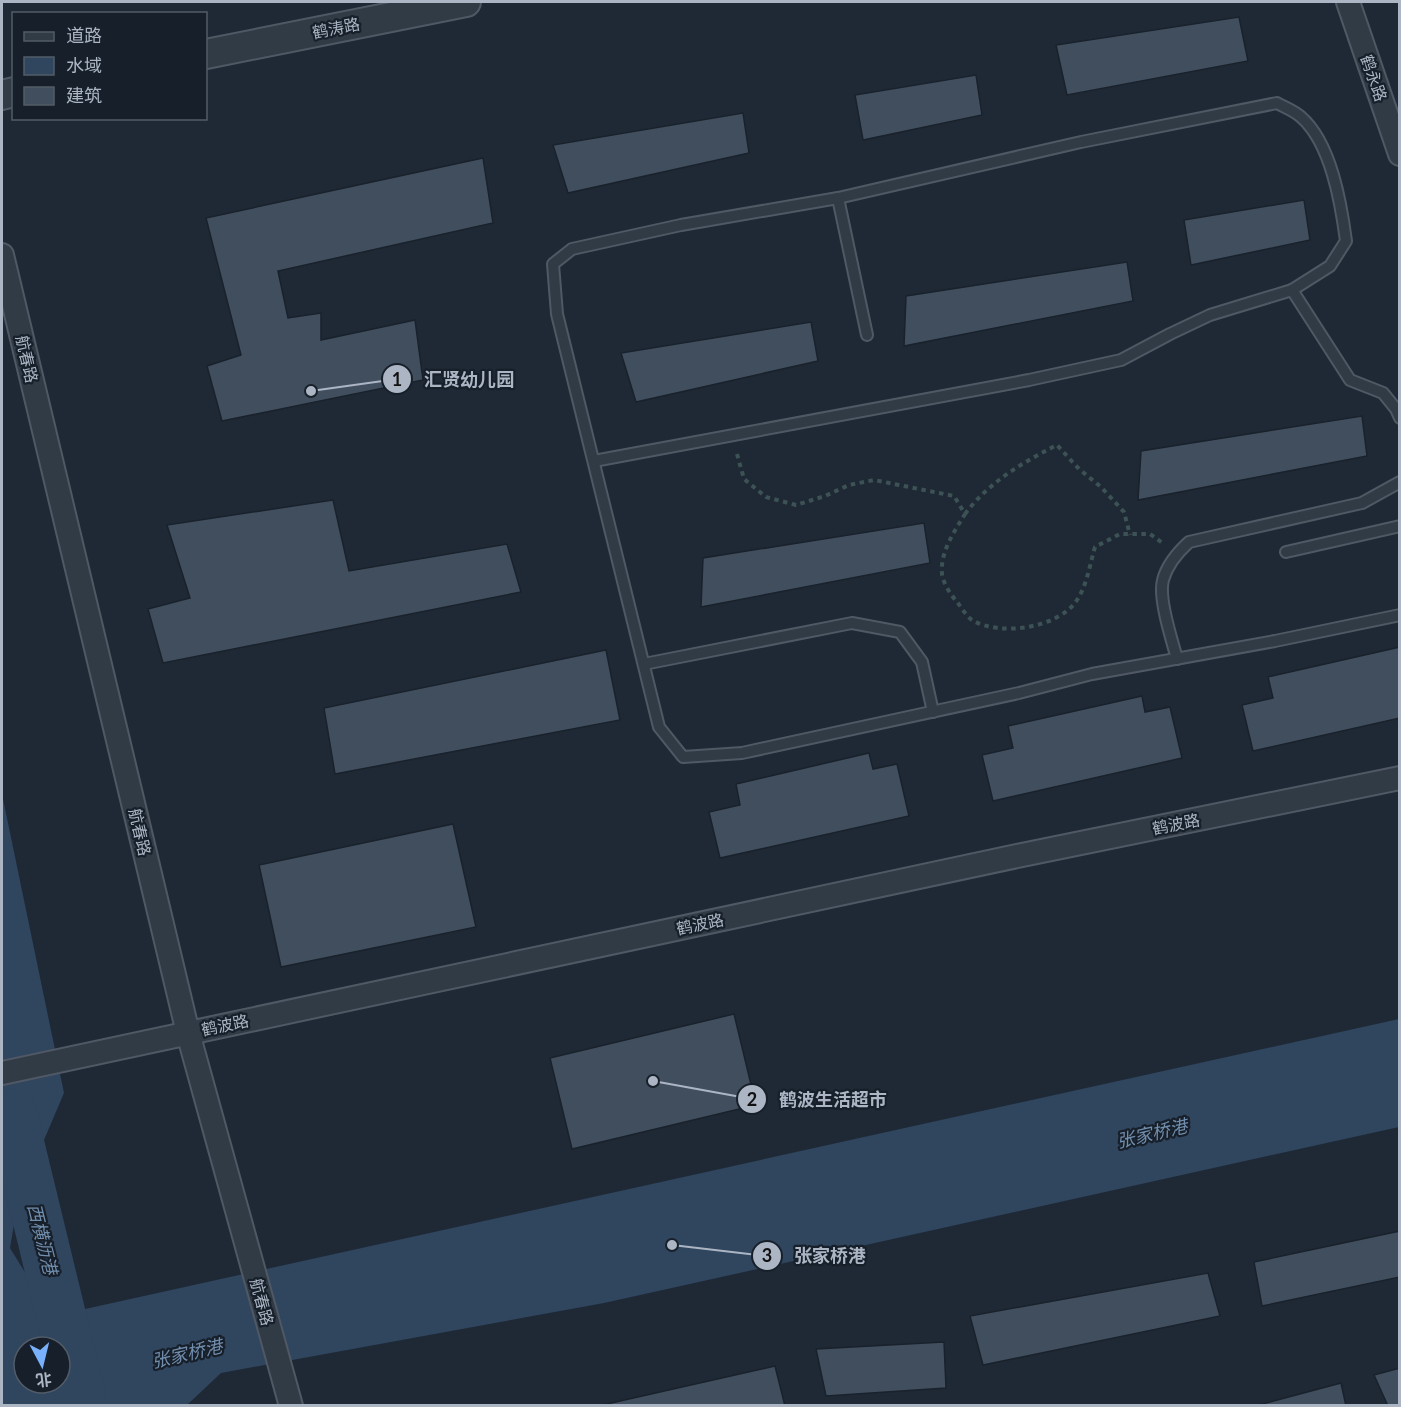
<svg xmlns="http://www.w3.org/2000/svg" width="1401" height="1407" font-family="Lato,'Noto Sans SC',sans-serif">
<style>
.water{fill:#30455e;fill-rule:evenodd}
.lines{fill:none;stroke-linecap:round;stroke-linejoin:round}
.river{stroke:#30455e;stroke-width:50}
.building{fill:#414e5e;stroke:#19222c;stroke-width:1.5}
.service-casing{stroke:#4f5864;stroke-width:14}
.minor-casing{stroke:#4f5864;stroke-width:26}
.tertiary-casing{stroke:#4f5864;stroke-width:32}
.path{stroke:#3d5254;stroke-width:4;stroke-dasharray:4.5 4.5;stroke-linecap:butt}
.service{stroke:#313b46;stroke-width:10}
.minor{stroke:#313b46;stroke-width:22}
.tertiary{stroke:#313b46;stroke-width:28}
.labels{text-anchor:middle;stroke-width:4.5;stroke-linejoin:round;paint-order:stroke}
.street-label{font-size:16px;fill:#abb5c4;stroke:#17202a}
.water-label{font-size:18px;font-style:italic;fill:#728eae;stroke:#17202a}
.leader{fill:none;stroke:#abb5c4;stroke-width:2}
.callout-dot{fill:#abb5c4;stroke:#17202a;stroke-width:2}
.mark-label{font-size:18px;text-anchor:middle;font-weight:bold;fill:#111}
.callout-label{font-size:18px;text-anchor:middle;font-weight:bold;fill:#abb5c4;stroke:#17202a;stroke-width:4.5;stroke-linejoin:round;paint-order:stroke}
</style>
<rect width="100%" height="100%" fill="#1e2935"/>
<path class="water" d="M2 794 64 1093 18 1201 10 1248 39 1295 67 1313 1399 1019V1127L604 1303 221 1373 187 1405H2ZM24 1347H60V1383H24Z"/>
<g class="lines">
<path class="river" d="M12 1114 83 1406"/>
</g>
<g class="building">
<path d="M1239 17 1248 61 1067 95 1056 45Z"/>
<path d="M976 75 982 115 863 140 855 95Z"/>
<path d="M743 113 749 153 568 193 553 145Z"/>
<path d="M483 158 493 223 278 271 288 318 321 313V340L415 320 423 380 222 421 207 366 241 355 206 218Z"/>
<path d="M1304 200 1310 240 1191 265 1184 220Z"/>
<path d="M1127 262 1133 301 904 346 906 296Z"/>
<path d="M811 322 818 361 636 402 621 353Z"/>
<path d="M1362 416 1367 456 1138 500 1141 451Z"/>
<path d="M333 500 349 571 507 544 521 592 163 663 148 609 190 598 167 525Z"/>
<path d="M924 523 930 563 701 607 703 558Z"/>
<path d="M1400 647V718L1253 751 1242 705 1273 698 1268 677Z"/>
<path d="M606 650 620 720 335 774 324 708Z"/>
<path d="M1142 696 1145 712 1170 707 1182 758 993 801 982 755 1013 748 1008 726Z"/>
<path d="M869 753 873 769 897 764 909 816 720 858 709 812 740 805 736 784Z"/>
<path d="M453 824 476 927 281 967 259 865Z"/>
<path d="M734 1014 756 1105 572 1149 550 1058Z"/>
<path d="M1400 1231V1277L1262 1306 1254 1262Z"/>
<path d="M1208 1273 1220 1316 983 1365 970 1316Z"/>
<path d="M944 1342 946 1388 826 1396 816 1349Z"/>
<path d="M775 1366 785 1406H598Z"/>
<path d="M1400 1368V1406H1388L1374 1375Z"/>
<path d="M1341 1383 1346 1406H1255Z"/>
</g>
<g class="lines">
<g class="service-casing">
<g id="service">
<path d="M838 198 867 335"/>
<path d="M1400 418 1396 409 1383 393 1350 380 1292 290 1330 266 1346 241C1341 203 1331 143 1301 117 1295 111 1284 107 1277 103L1081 142 838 198 681 225 572 249 553 264 557 314 659 727 683 757 742 753 1019 693 1092 674 1275 641 1400 615"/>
<path d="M594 461 1029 380 1121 360 1170 334 1210 315 1292 290"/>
<path d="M1286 552 1400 526"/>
<path d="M1177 659C1172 640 1158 598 1163 580 1167 565 1178 552 1189 542L1362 503 1400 482"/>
<path d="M644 664 852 623 900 632 922 662 933 712"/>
</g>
</g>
<g class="minor-casing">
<g id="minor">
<path d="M1348 2 1400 154"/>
<path d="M2 255 188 1033 291 1406"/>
<path d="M2 1073 1022 855 1400 778"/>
</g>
</g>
<g class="tertiary-casing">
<g id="tertiary">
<path d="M206 54 466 2"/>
<path d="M2 95 14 92"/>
</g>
</g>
<g class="path">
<path d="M737 454 744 479 766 497 796 505 825 496 849 485 874 480 954 496 965 514C954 532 940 552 942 574 943 583 951 595 957 602 962 608 966 616 972 620 1000 637 1059 628 1077 600 1087 585 1090 564 1095 547L1120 534H1150L1164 544"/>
<path d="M965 514C988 483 1023 462 1057 445L1079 469 1101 487 1124 512 1130 535"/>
</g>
<use href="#service" class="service"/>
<use href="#minor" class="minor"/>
<use href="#tertiary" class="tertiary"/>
</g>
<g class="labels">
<g class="street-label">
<text transform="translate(336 28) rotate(-11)" y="6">鹤涛路</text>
<text transform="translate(1374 78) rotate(71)" y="6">鹤永路</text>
<text transform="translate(27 359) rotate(77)" y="6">航春路</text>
<text transform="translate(1176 824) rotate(-11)" y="6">鹤波路</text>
<text transform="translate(140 832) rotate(77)" y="6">航春路</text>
<text transform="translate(700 924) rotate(-12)" y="6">鹤波路</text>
<text transform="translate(225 1025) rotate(-12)" y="6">鹤波路</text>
<text transform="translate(262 1302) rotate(75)" y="6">航春路</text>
</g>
<g class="water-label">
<text transform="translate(1152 1134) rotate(-13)" y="6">张家桥港</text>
<text transform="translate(42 1239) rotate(76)" y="6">西横沥港</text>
<text transform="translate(187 1354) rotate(-13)" y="6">张家桥港</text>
</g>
</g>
<path class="leader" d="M311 391L397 379M653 1081L752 1099M672 1245L767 1256"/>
<g class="callout-dot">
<circle cx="311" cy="391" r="6"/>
<circle cx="653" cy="1081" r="6"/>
<circle cx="672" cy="1245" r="6"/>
<circle cx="397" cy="379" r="15"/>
<circle cx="752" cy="1099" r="15"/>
<circle cx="767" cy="1256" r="15"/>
</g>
<g class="mark-label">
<text x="397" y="386">1</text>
<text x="752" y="1106">2</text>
<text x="767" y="1262">3</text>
</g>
<g class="callout-label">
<text x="469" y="386">汇贤幼儿园</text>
<text x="833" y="1106">鹤波生活超市</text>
<text x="830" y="1262">张家桥港</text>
</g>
<rect width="1401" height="1407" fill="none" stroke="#abb5c4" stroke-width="6"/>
<rect x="12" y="12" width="195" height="108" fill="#17202a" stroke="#525c68" stroke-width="1.5"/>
<rect x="24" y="32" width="30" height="9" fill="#313b46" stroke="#525c68" stroke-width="1.5"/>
<text x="66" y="42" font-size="18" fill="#abb5c4">道路</text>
<rect x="24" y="57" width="30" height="18" fill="#30455e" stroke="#525c68" stroke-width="1.5"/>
<text x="66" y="72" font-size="18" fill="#abb5c4">水域</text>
<rect x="24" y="87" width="30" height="18" fill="#414e5e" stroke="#525c68" stroke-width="1.5"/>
<text x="66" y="102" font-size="18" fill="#abb5c4">建筑</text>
<g transform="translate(42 1365) rotate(173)"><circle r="28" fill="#17202a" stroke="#525c68" stroke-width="1.5"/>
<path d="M0-4.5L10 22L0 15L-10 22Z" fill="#78b0fb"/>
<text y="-9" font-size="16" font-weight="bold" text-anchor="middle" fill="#abb5c4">北</text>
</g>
</svg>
